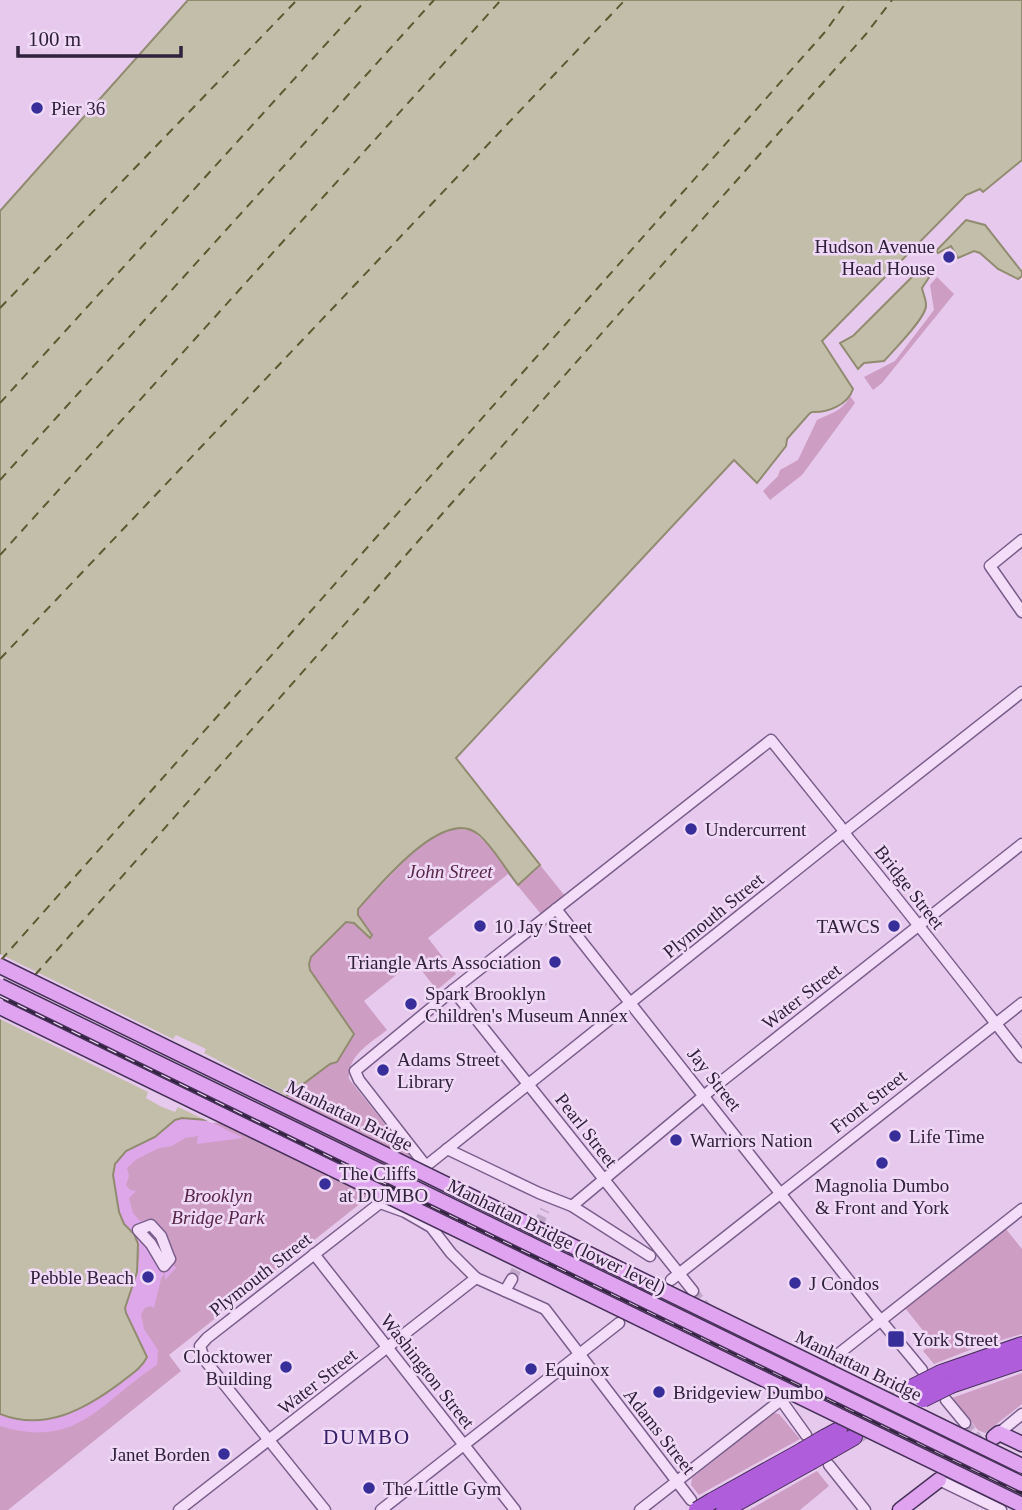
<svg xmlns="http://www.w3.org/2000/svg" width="1022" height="1510" font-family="'Times New Roman',serif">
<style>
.green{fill:#cd9dc3}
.sand{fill:#dea7e9}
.water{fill:#c3beaa;stroke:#918c70;stroke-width:2}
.pier{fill:#e7c9ee}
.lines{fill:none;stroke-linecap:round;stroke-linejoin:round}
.ferry{stroke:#5a5b31;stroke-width:2;stroke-dasharray:9 7;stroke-linecap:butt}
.minor-tunnel{stroke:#c2a7ca;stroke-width:10;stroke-dasharray:10 5;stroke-linecap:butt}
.major-tunnel{stroke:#c2a7ca;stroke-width:14;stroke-dasharray:14 7;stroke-linecap:butt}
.highway-tunnel{stroke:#c2a7ca;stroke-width:16;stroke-dasharray:16 8;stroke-linecap:butt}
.minor-casing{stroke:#7a5e8b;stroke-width:13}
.major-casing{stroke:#473159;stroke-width:17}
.highway-casing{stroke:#473159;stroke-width:18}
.minor{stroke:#f3ddf9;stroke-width:10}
.major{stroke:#dfa3f0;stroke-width:14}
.highway{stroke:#af5ddb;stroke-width:16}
.rail-casing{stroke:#30213c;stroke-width:6}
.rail{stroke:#f0d9f6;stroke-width:3.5;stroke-dasharray:10;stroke-linecap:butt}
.major-bridge-casing{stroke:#473159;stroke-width:17;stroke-linecap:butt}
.highway-bridge-casing{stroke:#473159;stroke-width:18;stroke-linecap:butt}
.major-bridge{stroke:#dfa3f0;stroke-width:14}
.highway-bridge{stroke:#af5ddb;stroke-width:16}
.poi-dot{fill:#372e99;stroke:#f0d9f6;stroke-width:2.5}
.labels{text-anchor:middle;stroke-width:5;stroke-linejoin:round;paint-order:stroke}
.poi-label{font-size:19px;fill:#30213c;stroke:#f0d9f6;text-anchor:start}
.park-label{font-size:19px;font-style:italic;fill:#582847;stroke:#f0d9f6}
.street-label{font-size:19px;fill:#30213c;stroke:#f0d9f6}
.neighbourhood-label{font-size:21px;letter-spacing:2px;fill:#362168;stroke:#f0d9f6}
</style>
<rect width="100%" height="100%" fill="#e7c9ee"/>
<g class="green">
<path d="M937 277 954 294 882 383 873 390 864 377 895 361 934 310 930 285Z"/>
<path d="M850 396 855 403 802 475 770 500 763 491 778 476 780 470 798 460 817 420C831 413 843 411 850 396Z"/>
<path d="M455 829 472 830 487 844 532 872 540 865 565 896 541 914 508 874 428 938 456 974 437 990 414 961 364 1001 387 1030C371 1043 347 1055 349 1079L414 1161 169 1355 181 1371 8 1510H0V1414L147 1356 128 1319 124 1224 126 1151 283 1099 330 1064 309 964 311 957 419 846 440 833Z"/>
<path d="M1006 1229 1022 1249V1334L980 1346 934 1364 923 1351 933 1343 905 1308Z"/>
<path d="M1022 1373V1404L985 1433 978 1430 952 1398Z"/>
<path d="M774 1413 779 1414 800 1439 699 1495 691 1485 692 1478Z"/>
<path d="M817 1471 829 1486 800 1510H749Z"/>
</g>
<path class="sand" d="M182 1118 207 1120 243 1138 197 1144 198 1136 185 1138 172 1146 159 1148 137 1159 127 1168 129 1176 126 1185 130 1190 136 1191 129 1198 133 1213 140 1221 147 1220 151 1225 142 1228 176 1268 165 1280V1272L161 1279 154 1308 150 1306 145 1308 141 1314 144 1329 158 1350 157 1365C100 1402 78 1450 0 1426V1414C53 1435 106 1400 143 1365L147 1356C141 1345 123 1319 125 1307 128 1285 146 1262 137 1239 135 1232 127 1229 123 1223 116 1208 112 1185 113 1170 121 1147 140 1146 158 1135 167 1129 172 1121 182 1118Z"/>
<g class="water">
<path d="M188 0H1022V160L983 192 980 189 966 195 822 341 853 389C848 405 827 413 812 412L809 414 787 439 786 446 757 483 734 460 456 758 540 865 518 885C506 870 492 845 478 834 443 806 379 886 358 909V915L372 935 370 938 354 923 346 922 311 957 309 964 310 970 354 1034 337 1062 330 1064 283 1099 207 1120 182 1118 175 1120 155 1137 126 1151 115 1164 113 1175 119 1212 124 1224 134 1234 138 1244 137 1272 125 1308 126 1313 147 1357C142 1368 130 1375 120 1383 85 1409 45 1432 0 1414V211Z"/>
<path d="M966 220 985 225 1022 272V276L1018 279 998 269 980 253 974 251 958 258 951 246 938 253 936 251Z"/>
<path d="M924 265 932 273 922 288C923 294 926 299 926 305 927 317 893 351 884 361L864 363 858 369 840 343 853 336Z"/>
</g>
<path class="pier" d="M0 954 173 1039 176 1035 206 1049 204 1053 290 1098 254 1115 230 1122 212 1123 178 1107 175 1112 160 1106 146 1098 148 1092 0 1019Z"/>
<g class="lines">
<g class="ferry">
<path d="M0 308 297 0"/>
<path d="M0 403 366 0"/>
<path d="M0 480 434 0"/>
<path d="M0 555 501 0"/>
<path d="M0 659 625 0"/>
<path d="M1 960 825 32 848 0"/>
<path d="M35 975 866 34 892 0"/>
</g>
<g class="minor-tunnel">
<path d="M512 1279 545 1210"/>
<path d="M693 1291 733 1341"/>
<path d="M751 1355 757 1360 781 1400 811 1376"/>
<path d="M965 1423 983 1445"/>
</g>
<path class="major-tunnel" d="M939 1480 990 1440"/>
<g class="highway-tunnel">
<path d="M841 1429 902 1393"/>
<path d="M856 1436 919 1401"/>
</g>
<g class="minor-casing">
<g id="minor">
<path d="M1022 540 990 566 1022 612"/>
<path d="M1022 692 853 825 834 840 426 1166 359 1080 355 1071 453 990 771 740 840 826 849 839C908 911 965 984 1022 1057"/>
<path d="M556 909 873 1311 922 1370"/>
<path d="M453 990 693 1291"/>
<path d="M447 1149 539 1193 572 1206 650 1256"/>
<path d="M572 1206 718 1084 1022 844"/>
<path d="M151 1225 161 1236 169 1257 170 1259 164 1266 151 1244 138 1230Z"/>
<path d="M314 1254 515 1510"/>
<path d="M671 1280 1022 1003"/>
<path d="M505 1291 512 1279"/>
<path d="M832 1359 1022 1209"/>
<path d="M946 1400 965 1423"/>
<path d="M999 1433 1022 1414"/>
<path d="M829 1465 865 1510"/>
<path d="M939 1480 1001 1510"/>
<path d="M179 1510 476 1278"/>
<path d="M325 1510 204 1359 200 1346 207 1338 380 1203 405 1212 431 1227 451 1253 476 1278 545 1309 691 1500"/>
<path d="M381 1510 619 1323"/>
<path d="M640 1510 781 1400 806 1435"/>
</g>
</g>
<g class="major-casing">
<g id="major">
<path d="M994 1437 999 1433 1022 1444"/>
<path d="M900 1510 939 1480"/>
</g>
</g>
<g class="highway-casing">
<g id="highway">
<path d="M941 1373 1022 1345"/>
<path d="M951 1385 1022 1361"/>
<path d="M824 1438 839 1430"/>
<path d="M833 1449 854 1437"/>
<path d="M712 1501 802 1451"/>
<path d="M724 1510 810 1462"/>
</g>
</g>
<use href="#minor" class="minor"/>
<use href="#major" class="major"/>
<use href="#highway" class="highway"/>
<g class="rail-casing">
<g id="rail">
<path d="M0 970 1022 1471"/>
<path d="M0 995 1022 1492"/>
</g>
</g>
<use href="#rail" class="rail"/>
<g class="major-bridge-casing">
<g id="major-bridge">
<path d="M0 966 1022 1466"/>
<path d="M0 986 1022 1484"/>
<path d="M0 1007 1022 1505"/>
</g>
</g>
<g class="highway-bridge-casing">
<g id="highway-bridge">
<path d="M913 1387 941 1373"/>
<path d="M923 1399 951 1385"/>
<path d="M802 1451 824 1438"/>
<path d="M810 1462 833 1449"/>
<path d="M697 1510 712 1501"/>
</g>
</g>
<use href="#major-bridge" class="major-bridge"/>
<use href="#highway-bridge" class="highway-bridge"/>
</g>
<g class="poi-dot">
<circle cx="37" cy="108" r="7"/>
<circle cx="949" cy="257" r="7"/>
<circle cx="691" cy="829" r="7"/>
<circle cx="480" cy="926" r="7"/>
<circle cx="894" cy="926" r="7"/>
<circle cx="555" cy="962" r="7"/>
<circle cx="411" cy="1004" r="7"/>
<circle cx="383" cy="1070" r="7"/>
<circle cx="895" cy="1136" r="7"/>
<circle cx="676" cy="1140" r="7"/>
<circle cx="882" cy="1163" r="7"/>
<circle cx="325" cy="1184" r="7"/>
<circle cx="148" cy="1277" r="7"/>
<circle cx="795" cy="1283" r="7"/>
<rect x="887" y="1330" width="18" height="18" rx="3.5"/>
<circle cx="286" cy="1367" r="7"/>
<circle cx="531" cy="1369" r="7"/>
<circle cx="659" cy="1392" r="7"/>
<circle cx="224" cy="1454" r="7"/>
<circle cx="369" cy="1488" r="7"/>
</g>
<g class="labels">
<g class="poi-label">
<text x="51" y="115">Pier 36</text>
<text x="935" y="253" text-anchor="end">Hudson Avenue<tspan x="935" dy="22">Head House</tspan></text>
<text x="705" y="836">Undercurrent</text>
<text x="494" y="933">10 Jay Street</text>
<text x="880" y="933" text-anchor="end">TAWCS</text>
<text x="541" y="969" text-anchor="end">Triangle Arts Association</text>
<text x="425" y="1000">Spark Brooklyn<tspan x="425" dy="22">Children's Museum Annex</tspan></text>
<text x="397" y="1066">Adams Street<tspan x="397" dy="22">Library</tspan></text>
<text x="909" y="1143">Life Time</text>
<text x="690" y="1147">Warriors Nation</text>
<text x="339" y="1180">The Cliffs<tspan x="339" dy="22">at DUMBO</tspan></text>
<text x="882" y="1192" text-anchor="middle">Magnolia Dumbo<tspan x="882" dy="22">&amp; Front and York</tspan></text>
<text x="134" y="1284" text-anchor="end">Pebble Beach</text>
<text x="809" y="1290">J Condos</text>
<text x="912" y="1346">York Street</text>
<text x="272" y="1363" text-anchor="end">Clocktower<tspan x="272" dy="22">Building</tspan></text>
<text x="545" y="1376">Equinox</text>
<text x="673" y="1399">Bridgeview Dumbo</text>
<text x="210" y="1461" text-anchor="end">Janet Borden</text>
<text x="383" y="1495">The Little Gym</text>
</g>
<g class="park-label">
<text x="450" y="878">John Street</text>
<text x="218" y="1202">Brooklyn<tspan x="218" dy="22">Bridge Park</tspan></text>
</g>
<g class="street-label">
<text transform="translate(910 887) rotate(52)" y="7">Bridge Street</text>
<text transform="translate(713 915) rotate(-39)" y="7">Plymouth Street</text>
<text transform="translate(801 996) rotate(-38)" y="7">Water Street</text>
<text transform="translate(715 1079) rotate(52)" y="7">Jay Street</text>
<text transform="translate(868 1101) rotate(-38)" y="7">Front Street</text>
<text transform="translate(350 1115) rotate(26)" y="7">Manhattan Bridge</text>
<text transform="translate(587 1130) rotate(52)" y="7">Pearl Street</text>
<text transform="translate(557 1236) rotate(26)" y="7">Manhattan Bridge (lower level)</text>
<text transform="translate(260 1274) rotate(-38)" y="7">Plymouth Street</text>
<text transform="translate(859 1365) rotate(26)" y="7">Manhattan Bridge</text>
<text transform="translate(428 1371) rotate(52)" y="7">Washington Street</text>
<text transform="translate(317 1381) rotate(-38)" y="7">Water Street</text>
<text transform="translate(660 1431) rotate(52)" y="7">Adams Street</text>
</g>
<g class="neighbourhood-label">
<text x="367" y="1444">DUMBO</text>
</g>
</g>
<path d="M18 46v10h163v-10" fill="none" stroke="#30213c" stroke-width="3.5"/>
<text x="28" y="46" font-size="21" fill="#30213c" stroke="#f0d9f6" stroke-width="5" paint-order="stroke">100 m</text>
</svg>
